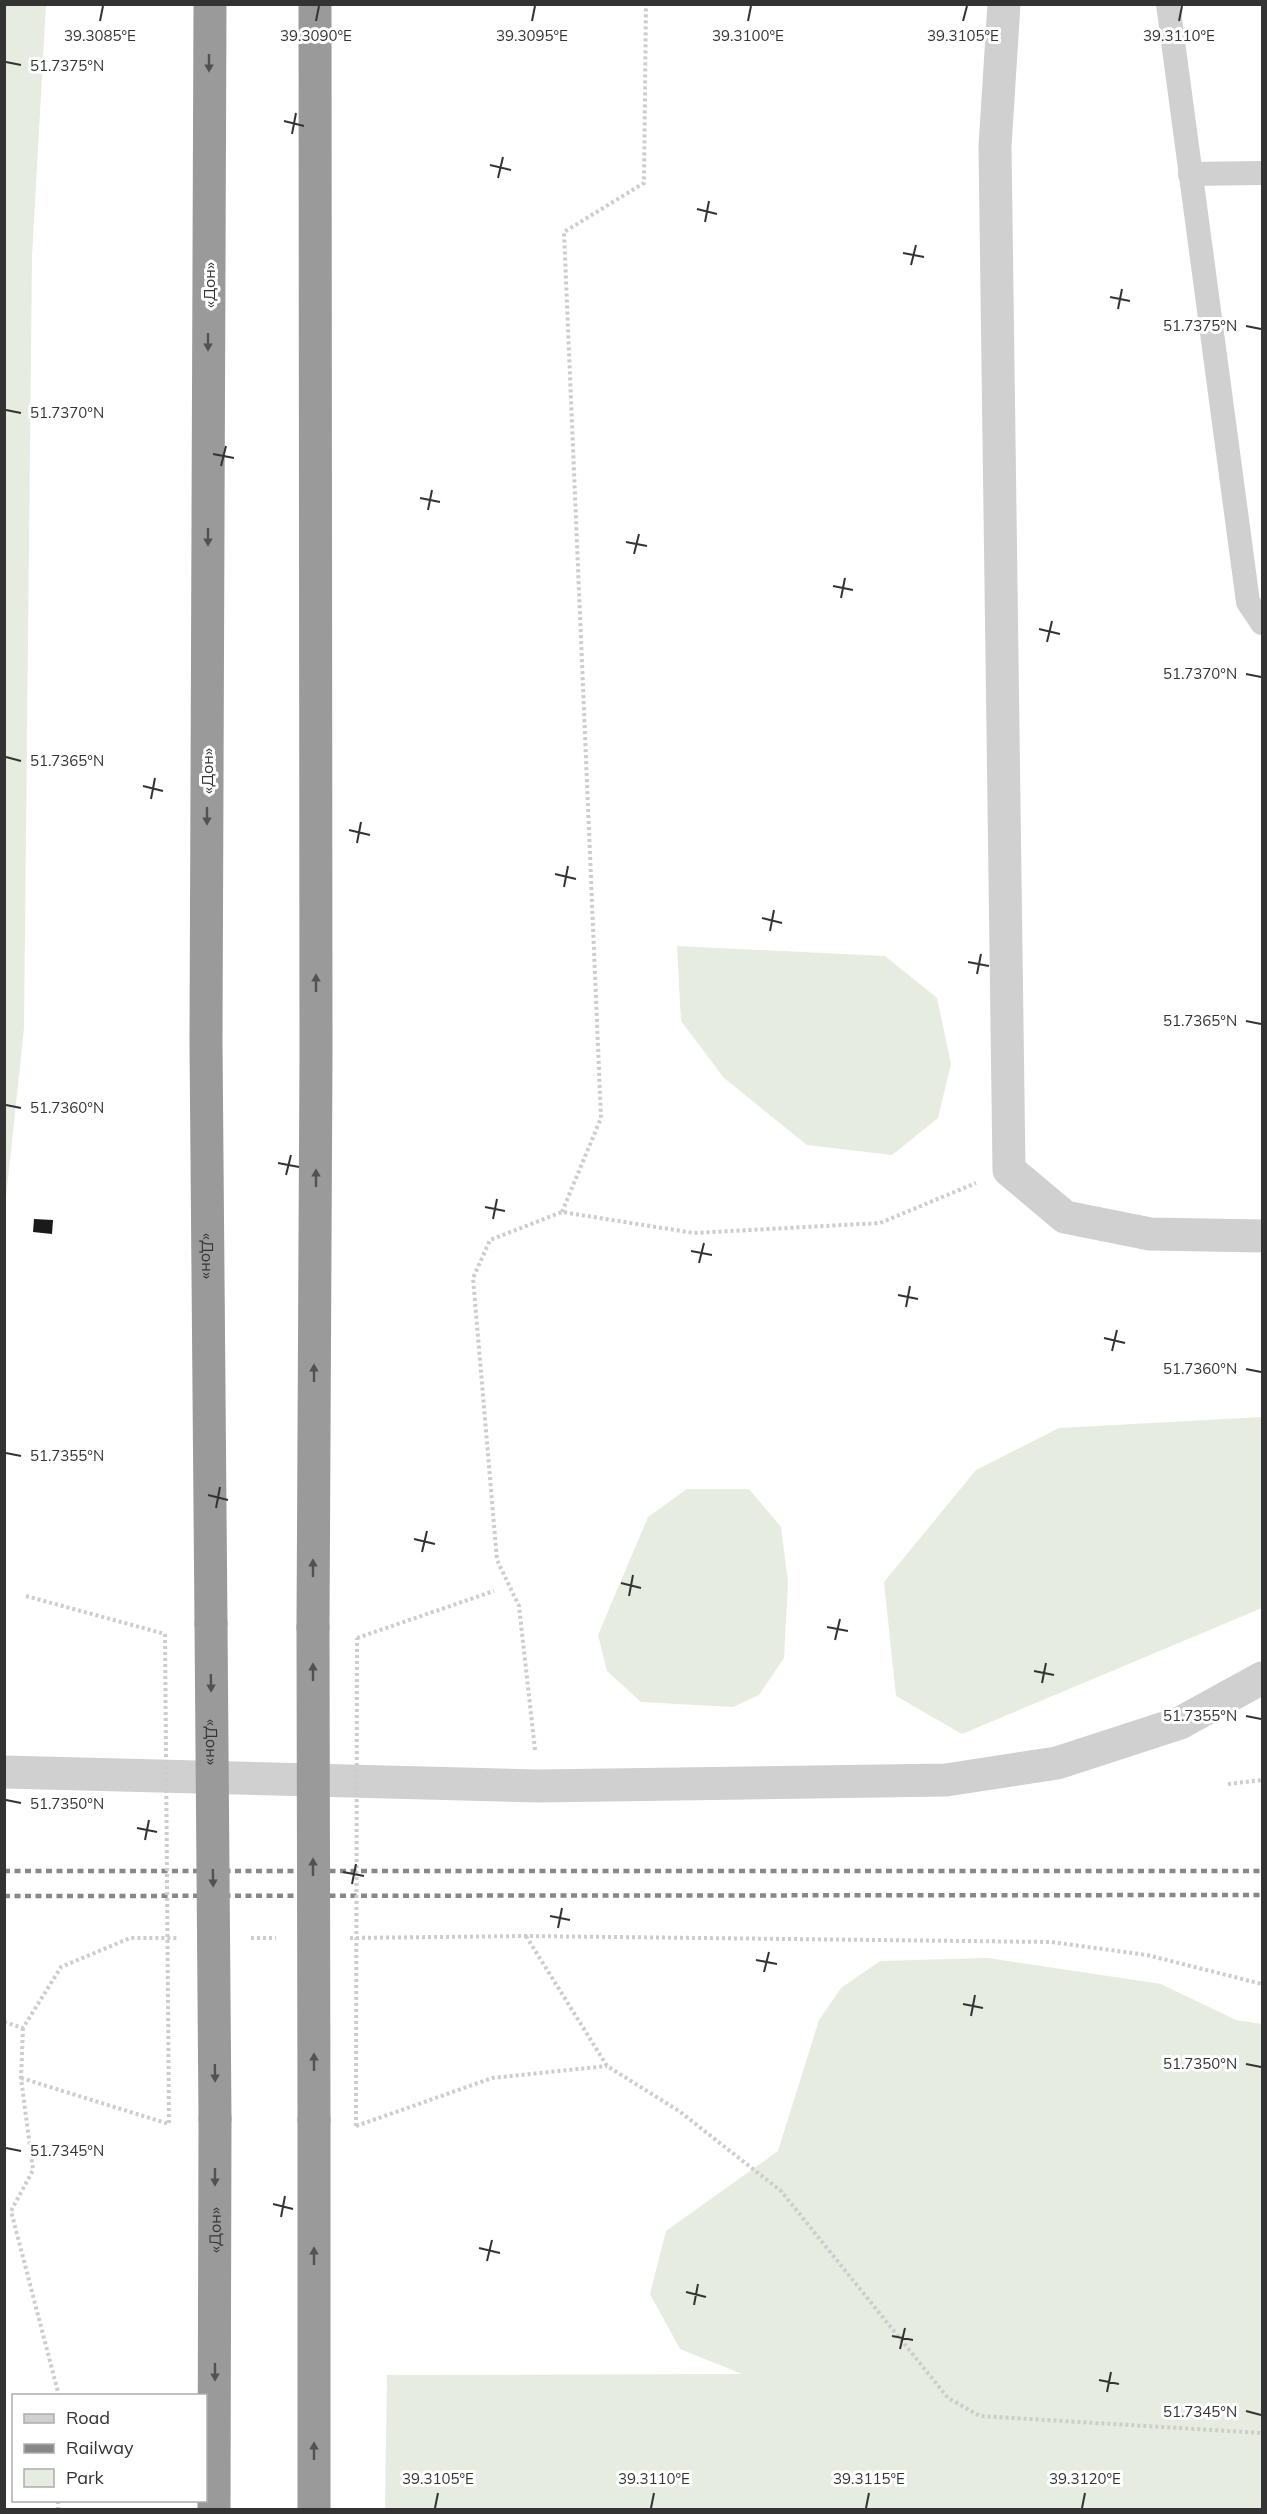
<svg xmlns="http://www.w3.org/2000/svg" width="1267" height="2514" font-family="Mulish,sans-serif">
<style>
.green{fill:#e6ecdf}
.building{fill:#1a1a1a}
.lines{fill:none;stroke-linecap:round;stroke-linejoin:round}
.path{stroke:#cdcdcd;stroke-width:4;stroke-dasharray:3 3;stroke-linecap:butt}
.lane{stroke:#d0d0d0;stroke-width:24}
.street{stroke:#d0d0d0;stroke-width:33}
.highway{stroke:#9a9a9a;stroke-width:33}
.rail{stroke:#888;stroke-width:4.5;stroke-dasharray:6 4.5;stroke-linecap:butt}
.path-bridge{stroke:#cdcdcd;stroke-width:4;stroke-dasharray:3 3;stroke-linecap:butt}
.highway-bridge{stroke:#9a9a9a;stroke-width:33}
.oneway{fill:#525252}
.ticks{fill:none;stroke:#333;stroke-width:2}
.labels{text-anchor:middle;stroke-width:6;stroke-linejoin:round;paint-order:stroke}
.street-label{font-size:16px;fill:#333;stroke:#fff}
.ticks-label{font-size:15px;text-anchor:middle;fill:#333;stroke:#fff;stroke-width:6;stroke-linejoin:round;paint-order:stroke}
</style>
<rect width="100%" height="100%" fill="#fff"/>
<g class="green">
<path d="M46 5 32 256 24 1028 5 1207 4 5Z"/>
<path d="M677 946 885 956 937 998 951 1064 938 1118 892 1155 807 1145 724 1078 681 1021Z"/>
<path d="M1262 1417V1608L962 1734 896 1696 884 1582 976 1470 1059 1428Z"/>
<path d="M687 1489H749L781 1527 788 1582 784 1658 759 1695 733 1707 641 1702 607 1671 598 1635 648 1517Z"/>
<path d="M988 1958 1161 1984 1236 2020 1262 2024V2509H385L387 2375 742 2374 680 2349 650 2294 666 2231 778 2151 819 2020 841 1988 880 1961Z"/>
</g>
<path class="building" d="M34 1219 53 1220 52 1234 33 1232Z"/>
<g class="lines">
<g class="path">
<path d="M562 1212 601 1118 564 232 644 183 646 4"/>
<path d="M26 1596 165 1634"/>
<path d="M357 1638 494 1591"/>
<path d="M535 1750 519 1606 497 1560 473 1278 490 1240 562 1212 694 1233 880 1223 976 1183"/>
<path d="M1228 1784 1262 1780"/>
<path d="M526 1936 607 2066 679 2111 781 2191 948 2398 980 2416 1262 2433"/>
<path d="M251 1938H276"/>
<path d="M350 1938 525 1936 1051 1942 1147 1955 1262 1984"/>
<path d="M4 2022 23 2028 61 1967 130 1938H177"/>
<path d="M23 2028 21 2078 33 2170 11 2211 59 2396"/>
<path d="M21 2078 169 2124"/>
<path d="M356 2126 492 2078 607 2066"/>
<path d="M58 2510V2500"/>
</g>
<g class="lane">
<path d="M1168 4 1248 602 1262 623"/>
<path d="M1190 174 1262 173"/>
</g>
<g class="street">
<path d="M1004 4 995 146 1009 1170 1065 1217 1150 1234 1262 1236"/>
<path d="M4 1772 539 1786 946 1780 1057 1763 1180 1723 1262 1678"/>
</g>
<g class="highway">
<path id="s1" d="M210 4 206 1042 211 1624"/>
<path d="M313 1627 316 1054 315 4"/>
<path id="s2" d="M214 2510 215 2119"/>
<path d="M314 2510V2120"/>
</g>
<g class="rail">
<path d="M4 1871H1262"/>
<path d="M4 1896 1262 1895"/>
</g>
<g class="path-bridge">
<path d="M165 1634 169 2124"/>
<path d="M356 2126 357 1638"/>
</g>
<g class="highway-bridge">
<path id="s3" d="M211 1624 215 2119"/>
<path d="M313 1627 314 2120"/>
</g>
</g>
<defs><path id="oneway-solid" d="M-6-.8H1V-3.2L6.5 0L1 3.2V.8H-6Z" transform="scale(1.5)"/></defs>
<g class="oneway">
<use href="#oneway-solid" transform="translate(209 63) rotate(90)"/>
<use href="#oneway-solid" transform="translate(208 342) rotate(90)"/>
<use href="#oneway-solid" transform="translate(208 537) rotate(90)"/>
<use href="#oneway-solid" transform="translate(207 816) rotate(90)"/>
<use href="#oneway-solid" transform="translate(316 983) rotate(-90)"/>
<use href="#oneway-solid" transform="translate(316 1178) rotate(-90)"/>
<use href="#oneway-solid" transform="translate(314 1373) rotate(-90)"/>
<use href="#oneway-solid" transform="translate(313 1568) rotate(-90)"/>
<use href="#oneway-solid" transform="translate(313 1672) rotate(-90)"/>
<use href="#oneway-solid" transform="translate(211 1683) rotate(89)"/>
<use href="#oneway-solid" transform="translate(313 1867) rotate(-90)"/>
<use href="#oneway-solid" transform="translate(213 1878) rotate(89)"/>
<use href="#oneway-solid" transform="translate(314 2062) rotate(-90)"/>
<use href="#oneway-solid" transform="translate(215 2073) rotate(89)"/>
<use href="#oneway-solid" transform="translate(215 2177) rotate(90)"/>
<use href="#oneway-solid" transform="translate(314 2256) rotate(-90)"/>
<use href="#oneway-solid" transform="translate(215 2372) rotate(90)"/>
<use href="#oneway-solid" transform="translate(314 2451) rotate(-90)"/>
</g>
<path class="ticks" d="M100 21 103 6M316 21 319 6M532 21 535 6M748 21 751 6M963 21 967 6M1179 21 1182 6M6 62 21 65M284 121 304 126M292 134 296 113M490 165 511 170M498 178 503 157M697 209 717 214M705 222 709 201M903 253 924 257M911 265 916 245M1110 297 1130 301M1118 309 1122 289M1246 326 1261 329M6 410 21 413M213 454 234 458M221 466 226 446M420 498 440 502M428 510 432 490M626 542 647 546M634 554 639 534M833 586 853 590M841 598 845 578M1039 629 1060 634M1047 642 1052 621M1246 674 1261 677M6 757 21 761M143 786 163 791M151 799 155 778M349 830 370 835M357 843 361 822M555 874 576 879M564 887 568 866M762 918 782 923M770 931 774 910M968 962 989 966M977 974 981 954M1246 1021 1261 1024M6 1105 21 1108M278 1163 299 1167M286 1175 291 1155M485 1207 505 1211M493 1219 497 1199M691 1251 712 1255M699 1263 704 1243M898 1295 918 1299M906 1307 910 1286M1104 1338 1125 1343M1112 1351 1117 1330M1246 1369 1261 1372M6 1453 21 1456M208 1495 228 1500M216 1508 220 1487M414 1539 435 1544M422 1552 427 1531M621 1583 641 1588M629 1596 633 1575M827 1627 848 1631M835 1640 840 1619M1034 1671 1054 1675M1042 1683 1046 1663M1246 1716 1261 1719M6 1800 21 1803M137 1828 157 1832M145 1840 149 1820M343 1872 364 1876M352 1884 356 1864M550 1916 570 1920M558 1928 562 1908M756 1960 777 1964M764 1972 769 1952M963 2004 983 2008M971 2016 975 1995M1246 2064 1261 2067M6 2148 21 2151M273 2204 293 2209M281 2217 285 2196M479 2248 500 2253M487 2261 492 2240M686 2292 706 2297M694 2305 698 2284M892 2336 913 2340M900 2349 905 2328M1099 2380 1119 2384M1107 2392 1111 2372M1246 2411 1261 2415M435 2508 438 2493M651 2508 654 2493M866 2508 869 2493M1082 2508 1085 2493"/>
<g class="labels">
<g class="street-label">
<text transform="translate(209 285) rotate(-90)" y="6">«Дон»</text>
<text transform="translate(207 771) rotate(-90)" y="6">«Дон»</text>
<text dy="6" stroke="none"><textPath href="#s1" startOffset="1252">«Дон»</textPath></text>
<text dy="6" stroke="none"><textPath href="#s3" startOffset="118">«Дон»</textPath></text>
<text dy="6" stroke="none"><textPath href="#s2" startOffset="280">«Дон»</textPath></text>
</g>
</g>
<g class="ticks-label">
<text x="100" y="41">39.3085°E</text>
<text x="316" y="41">39.3090°E</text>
<text x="532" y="41">39.3095°E</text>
<text x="748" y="41">39.3100°E</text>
<text x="963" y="41">39.3105°E</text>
<text x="1179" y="41">39.3110°E</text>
<text x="67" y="71">51.7375°N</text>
<text x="1200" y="331">51.7375°N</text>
<text x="67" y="418">51.7370°N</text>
<text x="1200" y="679">51.7370°N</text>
<text x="67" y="766">51.7365°N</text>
<text x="1200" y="1026">51.7365°N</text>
<text x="67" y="1113">51.7360°N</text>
<text x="1200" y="1374">51.7360°N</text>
<text x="67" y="1461">51.7355°N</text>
<text x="1200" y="1721">51.7355°N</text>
<text x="67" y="1809">51.7350°N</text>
<text x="1200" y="2069">51.7350°N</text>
<text x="67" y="2156">51.7345°N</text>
<text x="1200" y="2417">51.7345°N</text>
<text x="438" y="2484">39.3105°E</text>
<text x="654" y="2484">39.3110°E</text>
<text x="869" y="2484">39.3115°E</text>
<text x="1085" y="2484">39.3120°E</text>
</g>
<rect width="1267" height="2514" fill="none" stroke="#333333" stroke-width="12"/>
<rect x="12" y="2394" width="195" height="108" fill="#ffffff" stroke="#adadad" stroke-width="1.5"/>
<rect x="24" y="2414" width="30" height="9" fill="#d0d0d0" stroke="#adadad" stroke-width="1.5"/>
<text x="66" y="2424" font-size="18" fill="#333333">Road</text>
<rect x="24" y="2444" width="30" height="9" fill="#888888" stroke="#adadad" stroke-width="1.5"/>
<text x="66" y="2454" font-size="18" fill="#333333">Railway</text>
<rect x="24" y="2469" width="30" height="18" fill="#e6ecdf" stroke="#adadad" stroke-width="1.5"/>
<text x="66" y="2484" font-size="18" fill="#333333">Park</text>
</svg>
